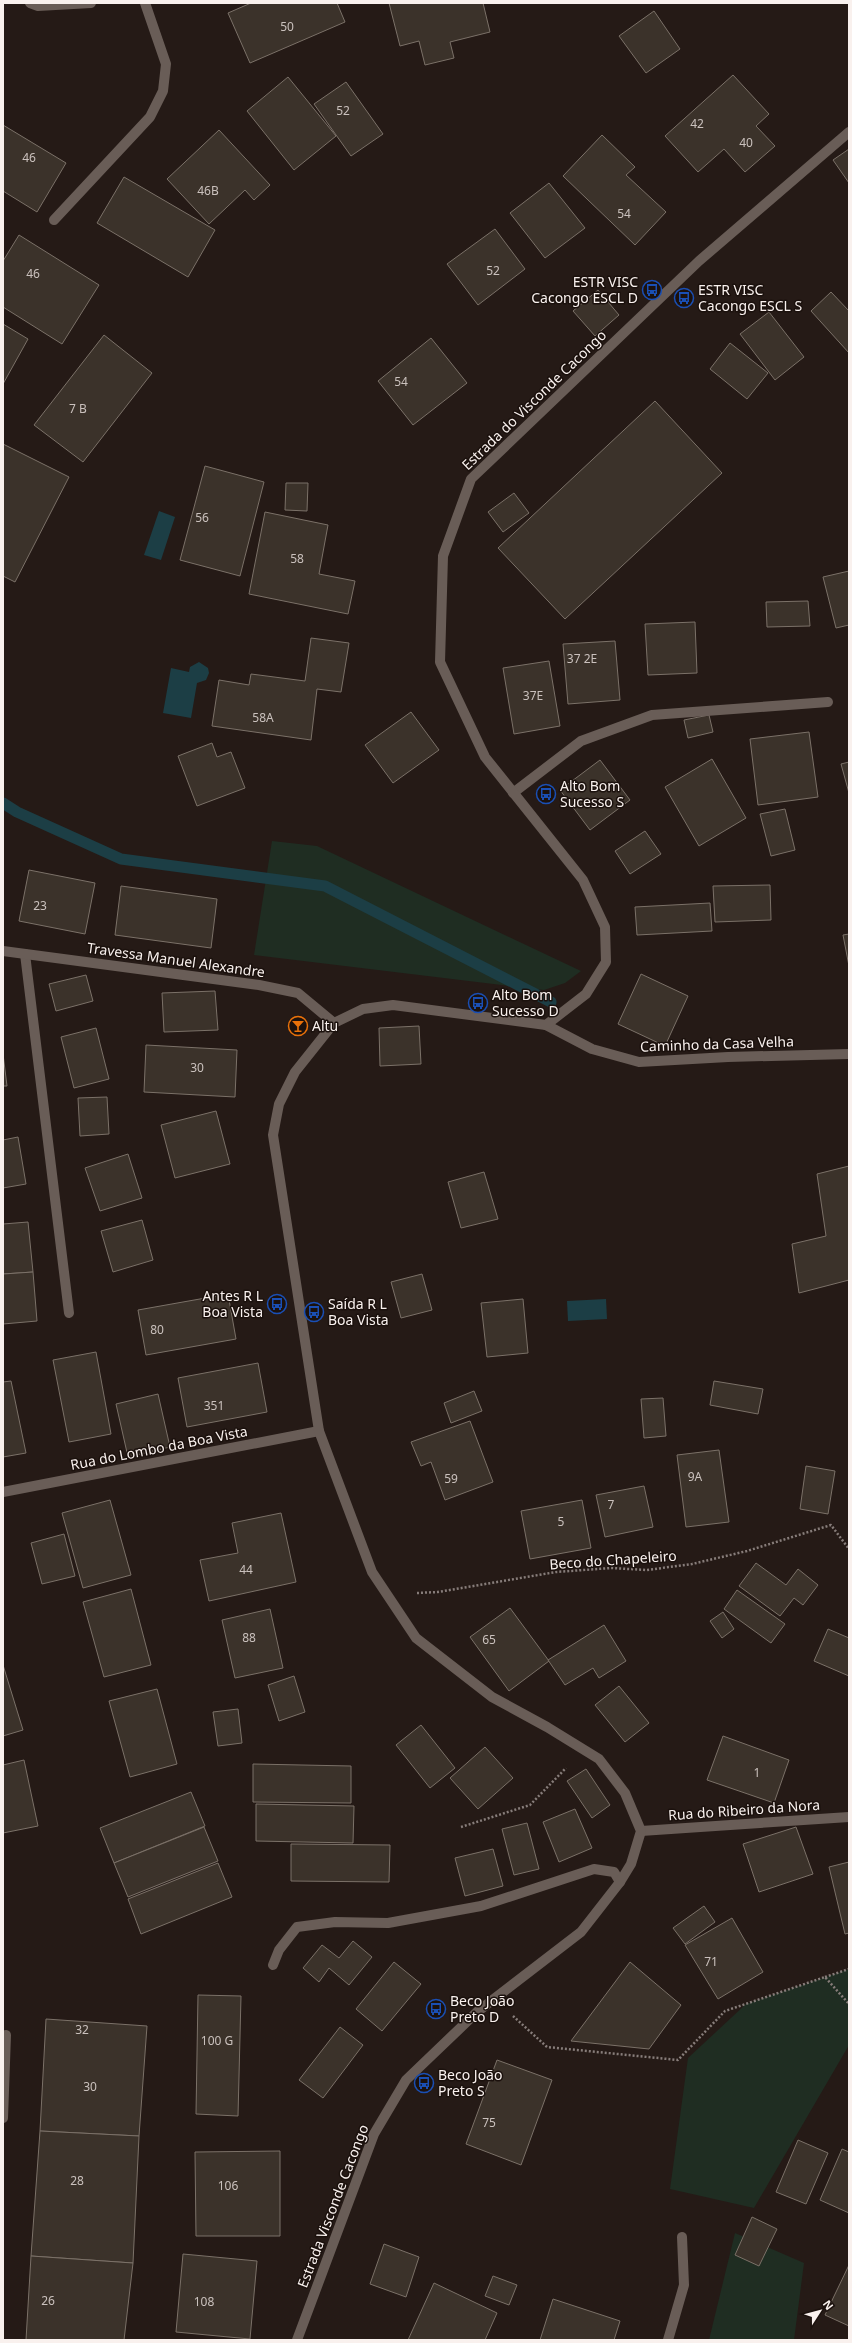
<svg xmlns="http://www.w3.org/2000/svg" width="852" height="2343" font-family="'Noto Sans',sans-serif">
<style>
.green{fill:#1f2d22}
.water{fill:#1c3e45}
.lines{fill:none;stroke-linecap:round;stroke-linejoin:round}
.stream{stroke:#1c3e45;stroke-width:11}
.building{fill:#3b322a;stroke:#7b7168}
.path{stroke:#877d7a;stroke-width:2.5;stroke-dasharray:2 2;stroke-linecap:butt}
.service{stroke:#695d57;stroke-width:10}
.minor{stroke:#695d57;stroke-width:10}
.tertiary{stroke:#695d57;stroke-width:10}
.labels{text-anchor:middle;stroke-width:3;stroke-linejoin:round;paint-order:stroke}
.number-label{font-size:12px;fill:#cac1bd}
.poi-label{font-size:14px;fill:#f9f1ee;stroke:#1b110d;text-anchor:start}
.street-label{font-size:14px;fill:#f9f1ee;stroke:#1b110d}
</style>
<rect width="100%" height="100%" fill="#251a16"/>
<g class="green">
<path d="M272 841 317 846 581 971 565 983 544 990 254 955Z"/>
<path d="M849 1969V2045L754 2208 670 2189 688 2058 746 2004Z"/>
<path d="M735 2233 804 2263 794 2340H709Z"/>
</g>
<g class="water">
<path d="M159 511 175 517 161 560 144 555Z"/>
<path d="M199 662 208 668 209 673 206 680 197 683 191 718 163 713 171 668 189 672 190 667Z"/>
<path d="M606 1299 607 1319 568 1321 567 1301Z"/>
</g>
<g class="lines">
<path class="stream" d="M3 803 17 812 121 859 325 886 551 1002"/>
</g>
<g class="building">
<path d="M251 3H337L345 22 250 63 228 13Z"/>
<path d="M389 3H483L490 32 450 42 454 58 425 65 419 41 400 46Z"/>
<path d="M654 11 680 49 646 73 619 36Z"/>
<path d="M733 75 769 114 756 126 775 146 745 172 724 149 698 172 665 136Z"/>
<path d="M288 77 336 136 294 170 247 111Z"/>
<path d="M346 82 383 134 351 156 314 104Z"/>
<path d="M3 125 66 163 37 212 3 191Z"/>
<path d="M219 130 270 185 254 200 245 190 209 224 167 179Z"/>
<path d="M602 135 635 167 626 175 666 212 635 245 563 176Z"/>
<path d="M849 149V183L833 160Z"/>
<path d="M124 177 215 230 188 277 97 223Z"/>
<path d="M549 183 585 228 545 258 510 213Z"/>
<path d="M495 229 525 269 478 305 447 264Z"/>
<path d="M19 235 99 285 62 344 3 307V261Z"/>
<path d="M598 290 619 315 595 336 573 311Z"/>
<path d="M831 292 849 311V353L811 311Z"/>
<path d="M769 312 804 357 775 380 740 334Z"/>
<path d="M3 324 28 339 3 384Z"/>
<path d="M104 335 152 373 83 462 34 425Z"/>
<path d="M431 338 467 383 413 425 378 381Z"/>
<path d="M730 343 768 373 747 399 710 369Z"/>
<path d="M655 401 722 473 565 619 498 548Z"/>
<path d="M3 444 69 477 15 582 3 576Z"/>
<path d="M205 466 264 482 240 576 180 560Z"/>
<path d="M286 483H308L307 511 285 510Z"/>
<path d="M514 493 529 513 503 532 488 512Z"/>
<path d="M265 512 328 525 319 574 355 581 348 614 249 594Z"/>
<path d="M849 571V625L836 628 823 577Z"/>
<path d="M808 601 810 626 767 627 766 602Z"/>
<path d="M695 622 697 673 648 675 645 624Z"/>
<path d="M311 638 349 643 341 692 317 689 311 740 212 726 219 680 249 685 251 674 305 681Z"/>
<path d="M615 641 620 700 568 704 563 644Z"/>
<path d="M549 661 560 726 514 734 503 668Z"/>
<path d="M411 712 439 750 393 783 365 745Z"/>
<path d="M709 715 713 732 688 738 684 720Z"/>
<path d="M809 732 818 797 758 805 750 739Z"/>
<path d="M212 743 217 757 231 752 245 788 197 806 178 756Z"/>
<path d="M712 759 746 818 699 846 665 787Z"/>
<path d="M600 760 630 800 590 830 560 790Z"/>
<path d="M849 762V793L841 764Z"/>
<path d="M785 809 795 850 771 856 760 814Z"/>
<path d="M645 831 661 854 630 874 615 851Z"/>
<path d="M29 870 95 883 85 934 19 921Z"/>
<path d="M770 885 771 920 715 922 713 886Z"/>
<path d="M121 886 217 899 211 948 115 935Z"/>
<path d="M710 903 712 931 637 935 635 907Z"/>
<path d="M849 934V966L843 935Z"/>
<path d="M641 974 688 996 665 1046 618 1024Z"/>
<path d="M86 975 93 1001 56 1011 49 984Z"/>
<path d="M215 991 218 1030 164 1032 162 993Z"/>
<path d="M419 1026 421 1064 380 1066 379 1028Z"/>
<path d="M96 1028 109 1079 74 1088 61 1037Z"/>
<path d="M146 1045 237 1050 235 1097 144 1092Z"/>
<path d="M3 1054 7 1086H3Z"/>
<path d="M107 1097 109 1134 80 1136 78 1098Z"/>
<path d="M216 1111 230 1164 175 1178 161 1125Z"/>
<path d="M18 1137 26 1184 3 1188V1140Z"/>
<path d="M128 1154 142 1198 100 1211 85 1168Z"/>
<path d="M849 1166V1280L799 1293 792 1244 826 1236 817 1174Z"/>
<path d="M484 1172 498 1219 461 1228 448 1182Z"/>
<path d="M142 1220 153 1260 113 1272 101 1231Z"/>
<path d="M28 1222 33 1272 3 1274V1224Z"/>
<path d="M33 1272 37 1321 3 1324V1274Z"/>
<path d="M422 1274 432 1310 401 1318 391 1282Z"/>
<path d="M228 1294 236 1339 146 1355 138 1310Z"/>
<path d="M523 1299 528 1353 487 1357 481 1303Z"/>
<path d="M96 1352 111 1434 69 1442 53 1360Z"/>
<path d="M258 1363 267 1412 187 1427 178 1378Z"/>
<path d="M11 1381 26 1453 3 1457V1382Z"/>
<path d="M714 1381 763 1389 758 1414 710 1405Z"/>
<path d="M474 1391 482 1411 451 1423 444 1403Z"/>
<path d="M158 1394 170 1447 128 1457 116 1404Z"/>
<path d="M663 1398 666 1436 644 1438 641 1399Z"/>
<path d="M470 1421 493 1482 445 1500 431 1462 421 1466 411 1442Z"/>
<path d="M719 1450 729 1522 686 1527 677 1455Z"/>
<path d="M806 1466 835 1471 828 1514 800 1509Z"/>
<path d="M644 1486 653 1527 605 1537 596 1495Z"/>
<path d="M110 1500 131 1575 83 1588 62 1513Z"/>
<path d="M582 1500 591 1548 530 1559 521 1511Z"/>
<path d="M281 1513 296 1582 209 1601 200 1560 238 1553 232 1523Z"/>
<path d="M64 1534 75 1576 42 1584 31 1543Z"/>
<path d="M756 1563 786 1585 798 1569 818 1585 803 1605 794 1598 780 1616 739 1586Z"/>
<path d="M131 1589 151 1665 104 1677 83 1602Z"/>
<path d="M737 1590 785 1624 771 1643 724 1609Z"/>
<path d="M510 1608 549 1661 509 1691 470 1637Z"/>
<path d="M270 1609 283 1668 235 1678 222 1620Z"/>
<path d="M723 1612 734 1629 722 1638 710 1621Z"/>
<path d="M604 1625 626 1661 599 1678 593 1668 565 1685 548 1660Z"/>
<path d="M828 1629 849 1638V1676L814 1661Z"/>
<path d="M3 1665 23 1730 3 1736Z"/>
<path d="M294 1676 305 1712 279 1721 268 1685Z"/>
<path d="M619 1686 649 1723 625 1742 595 1705Z"/>
<path d="M157 1689 177 1764 130 1777 109 1701Z"/>
<path d="M238 1709 242 1743 218 1746 213 1712Z"/>
<path d="M421 1725 455 1768 430 1788 396 1745Z"/>
<path d="M723 1736 789 1760 774 1803 707 1780Z"/>
<path d="M485 1747 513 1778 478 1809 450 1778Z"/>
<path d="M24 1760 38 1826 3 1833V1765Z"/>
<path d="M253 1764 351 1766V1803L253 1802Z"/>
<path d="M586 1769 610 1805 592 1818 567 1781Z"/>
<path d="M191 1792 205 1826 114 1863 100 1828Z"/>
<path d="M256 1804 354 1806 353 1843 256 1841Z"/>
<path d="M575 1809 592 1848 559 1862 543 1822Z"/>
<path d="M527 1823 539 1869 514 1875 502 1829Z"/>
<path d="M204 1827 218 1861 128 1897 114 1863Z"/>
<path d="M796 1827 813 1874 759 1892 743 1844Z"/>
<path d="M291 1844 390 1845 389 1882 291 1881Z"/>
<path d="M493 1849 503 1886 465 1896 455 1858Z"/>
<path d="M849 1862V1933L845 1934 829 1867Z"/>
<path d="M218 1863 232 1897 141 1934 128 1899Z"/>
<path d="M704 1906 715 1922 685 1944 673 1928Z"/>
<path d="M732 1918 763 1972 718 1999 685 1945Z"/>
<path d="M353 1941 372 1957 349 1985 329 1968 319 1982 303 1968 322 1945 339 1958Z"/>
<path d="M394 1962 421 1984 382 2031 356 2009Z"/>
<path d="M630 1962 681 2005 649 2049 571 2041Z"/>
<path d="M198 1995 241 1996 238 2116 196 2114Z"/>
<path d="M46 2019 147 2026 139 2136 40 2131Z"/>
<path d="M340 2027 363 2045 323 2098 299 2080Z"/>
<path d="M497 2060 552 2080 521 2165 466 2144Z"/>
<path d="M40 2131 139 2136 133 2263 31 2256Z"/>
<path d="M798 2140 828 2153 806 2204 776 2192Z"/>
<path d="M842 2149 849 2152V2213L820 2200Z"/>
<path d="M280 2151V2236H196L195 2152Z"/>
<path d="M752 2217 777 2229 759 2266 735 2255Z"/>
<path d="M384 2244 419 2257 406 2297 370 2284Z"/>
<path d="M183 2254 257 2261 250 2339 176 2332Z"/>
<path d="M31 2256 133 2263 124 2340H26Z"/>
<path d="M849 2265V2326L825 2315Z"/>
<path d="M493 2276 517 2285 509 2305 485 2296Z"/>
<path d="M434 2283 497 2313 485 2340H408Z"/>
<path d="M553 2299 620 2321 614 2340H540Z"/>
</g>
<g class="lines">
<g class="path">
<path d="M417 1593 438 1592 556 1572 611 1568 647 1570 692 1564 747 1551 831 1525 849 1549"/>
<path d="M461 1827 530 1805 566 1768"/>
<path d="M825 1977 849 1969"/>
<path d="M513 2016 547 2047 678 2060 725 2011 825 1977 849 2004"/>
</g>
<g class="service">
<path d="M54 220 150 117 163 91 166 64 145 3"/>
<path d="M513 793 581 741 652 715 828 702"/>
<path d="M273 1965 279 1950 297 1927 335 1922 388 1923 481 1906 594 1869 614 1872 620 1882"/>
</g>
<g class="minor">
<path d="M30 3 38 6 91 3"/>
<path d="M25 954 69 1313"/>
<path d="M546 1025 592 1049 639 1062 728 1057 849 1054"/>
<path d="M3 1492 319 1431"/>
<path d="M641 1831 849 1817"/>
<path d="M3 2118 6 2035"/>
<path d="M668 2340 684 2285 682 2237"/>
</g>
<g class="tertiary">
<path d="M3 951 259 985 298 993 334 1023"/>
<path d="M297 2340 374 2134 406 2080 477 2012 581 1932 620 1882 631 1864 641 1831 625 1793 599 1759 547 1727 492 1697 416 1638 372 1572 319 1431 273 1135 279 1104 295 1072 334 1023 363 1009 393 1005 546 1025 586 994 606 962 605 927 583 880 485 757 440 662 443 556 471 479 699 261 849 132"/>
</g>
</g>
<defs>
<g id="bus-ring" transform="scale(1)"><circle r="9.5" fill="#1b110d" stroke="#1a4fb4" stroke-width="1.5"/><path d="M-5-6H5V4H4V6H2V4H-2V6H-4V4H-5ZM-3.5-4V0h7V-4ZM-3.5 1.2v1.5H-2V1.2ZM2 1.2v1.5H3.5V1.2Z" fill="#1a4fb4"/></g>
<g id="bar-ring" transform="scale(1)"><circle r="9.5" fill="#1b110d" stroke="#e8710a" stroke-width="1.5"/><path d="M-6-5H6L.8 .8V4.5H3.5V6h-7V4.5H-.8V.8Z" fill="#e8710a"/></g>
</defs>
<g fill-rule="evenodd">
<use href="#bus-ring" x="652" y="290"/>
<use href="#bus-ring" x="684" y="298"/>
<use href="#bus-ring" x="546" y="794"/>
<use href="#bus-ring" x="478" y="1003"/>
<use href="#bar-ring" x="298" y="1026"/>
<use href="#bus-ring" x="277" y="1304"/>
<use href="#bus-ring" x="314" y="1312"/>
<use href="#bus-ring" x="436" y="2009"/>
<use href="#bus-ring" x="424" y="2083"/>
</g>
<g class="labels">
<g class="number-label">
<text x="287" y="31">50</text>
<text x="343" y="115">52</text>
<text x="697" y="128">42</text>
<text x="746" y="147">40</text>
<text x="29" y="162">46</text>
<text x="208" y="195">46B</text>
<text x="624" y="218">54</text>
<text x="493" y="275">52</text>
<text x="33" y="278">46</text>
<text x="401" y="386">54</text>
<text x="78" y="413">7 B</text>
<text x="202" y="522">56</text>
<text x="297" y="563">58</text>
<text x="582" y="663">37 2E</text>
<text x="533" y="700">37E</text>
<text x="263" y="722">58A</text>
<text x="40" y="910">23</text>
<text x="197" y="1072">30</text>
<text x="157" y="1334">80</text>
<text x="214" y="1410">351</text>
<text x="695" y="1481">9A</text>
<text x="451" y="1483">59</text>
<text x="611" y="1509">7</text>
<text x="561" y="1526">5</text>
<text x="246" y="1574">44</text>
<text x="249" y="1642">88</text>
<text x="489" y="1644">65</text>
<text x="757" y="1777">1</text>
<text x="711" y="1966">71</text>
<text x="82" y="2034">32</text>
<text x="217" y="2045">100 G</text>
<text x="90" y="2091">30</text>
<text x="489" y="2127">75</text>
<text x="77" y="2185">28</text>
<text x="228" y="2190">106</text>
<text x="48" y="2305">26</text>
<text x="204" y="2306">108</text>
</g>
<g class="poi-label">
<text x="638" y="287" text-anchor="end">ESTR VISC<tspan x="638" dy="16">Cacongo ESCL D</tspan></text>
<text x="698" y="295">ESTR VISC<tspan x="698" dy="16">Cacongo ESCL S</tspan></text>
<text x="560" y="791">Alto Bom<tspan x="560" dy="16">Sucesso S</tspan></text>
<text x="492" y="1000">Alto Bom<tspan x="492" dy="16">Sucesso D</tspan></text>
<text x="312" y="1031">Altu</text>
<text x="263" y="1301" text-anchor="end">Antes R L<tspan x="263" dy="16">Boa Vista</tspan></text>
<text x="328" y="1309">Saída R L<tspan x="328" dy="16">Boa Vista</tspan></text>
<text x="450" y="2006">Beco João<tspan x="450" dy="16">Preto D</tspan></text>
<text x="438" y="2080">Beco João<tspan x="438" dy="16">Preto S</tspan></text>
</g>
<g class="street-label">
<text transform="translate(534 400) rotate(-44)" y="5">Estrada do Visconde Cacongo</text>
<text transform="translate(176 960) rotate(8)" y="5">Travessa Manuel Alexandre</text>
<text transform="translate(717 1044) rotate(-2)" y="5">Caminho da Casa Velha</text>
<text transform="translate(159 1448) rotate(-11)" y="5">Rua do Lombo da Boa Vista</text>
<text transform="translate(613 1560) rotate(-4)" y="5">Beco do Chapeleiro</text>
<text transform="translate(744 1810) rotate(-4)" y="5">Rua do Ribeiro da Nora</text>
<text transform="translate(333 2206) rotate(-69)" y="5">Estrada Visconde Cacongo</text>
</g>
</g>
<rect width="852" height="2343" fill="none" stroke="#f9f1ee" stroke-width="8"/>
<g transform="translate(820 2311) rotate(54)" stroke="#1b110d" stroke-width="3" paint-order="stroke">
<path d="M0-3L7 15L0 10L-7 15Z" fill="#f9f1ee"/>
<text y="-6" font-size="11" font-weight="bold" text-anchor="middle" fill="#f9f1ee">N</text>
</g>
</svg>
